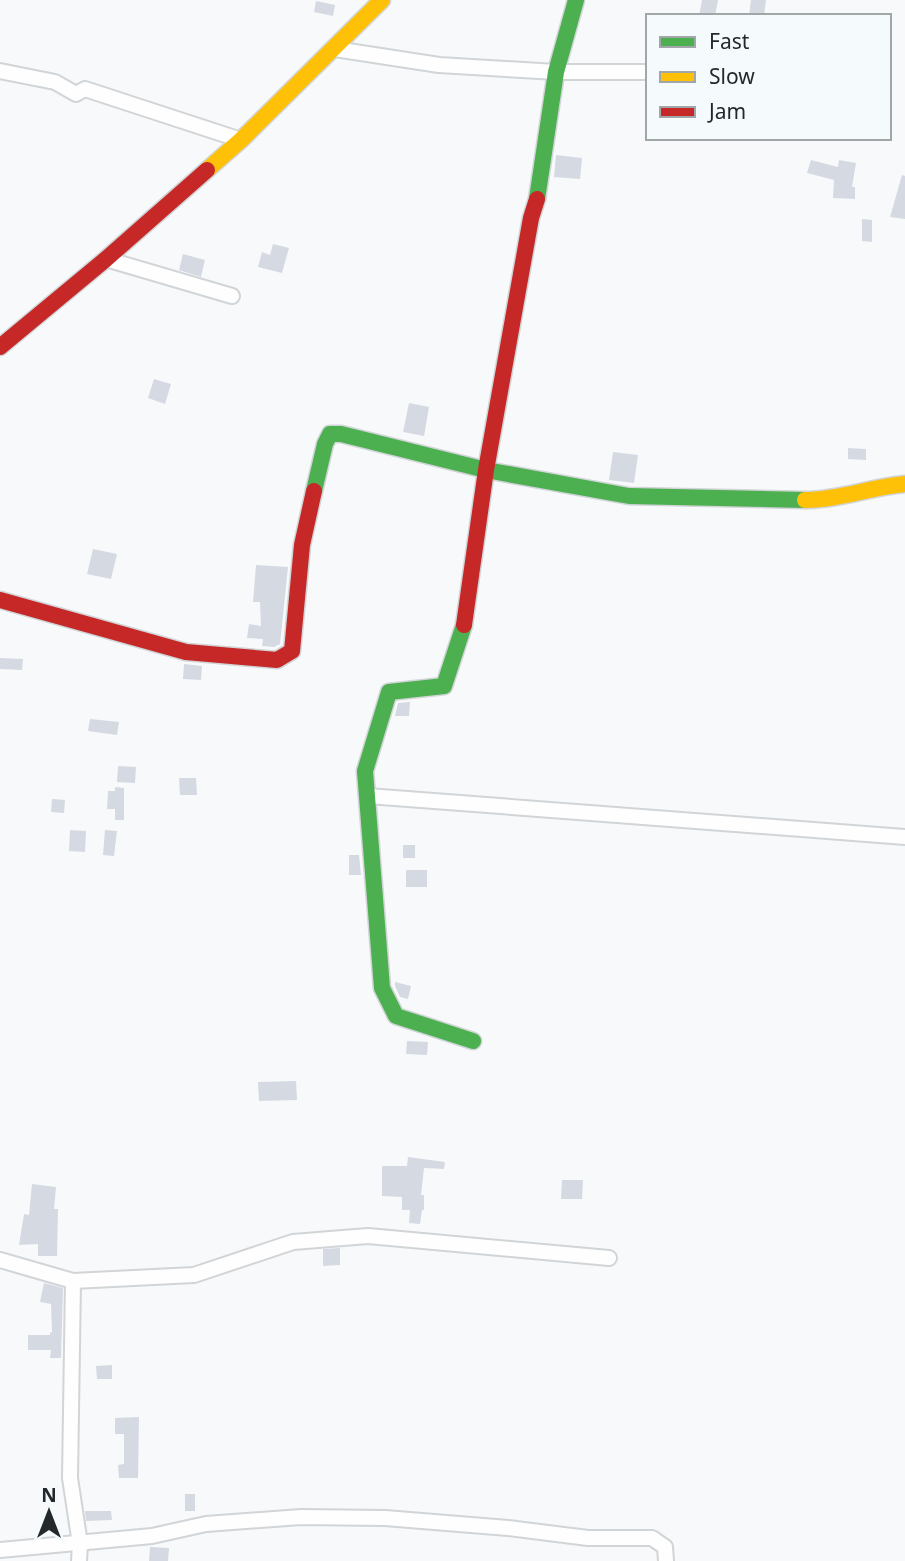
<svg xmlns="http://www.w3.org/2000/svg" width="905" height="1561" font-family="'Noto Sans',sans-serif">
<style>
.building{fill:#d5dae2}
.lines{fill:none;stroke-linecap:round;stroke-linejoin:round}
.street-casing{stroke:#d1d5d7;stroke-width:18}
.fast-casing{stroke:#d1d5d7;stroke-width:19}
.slow-casing{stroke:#d1d5d7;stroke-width:19}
.jam-casing{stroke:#d1d5d7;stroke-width:19}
.street{stroke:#fefefe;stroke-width:14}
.fast{stroke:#4caf50;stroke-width:16}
.slow{stroke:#ffc107;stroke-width:16}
.jam{stroke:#c62828;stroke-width:16}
</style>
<rect width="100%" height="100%" fill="#f7f9fb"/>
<g class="building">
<path d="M702 0H718L715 16H699Z"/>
<path d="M751 0H766L764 16H749Z"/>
<path d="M316 1 335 5 333 16 314 12Z"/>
<path d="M556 155 582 158 580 179 554 177Z"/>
<path d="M811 160 838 167 839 160 856 163 852 187H855V199L833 198 834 180 807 173Z"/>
<path d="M902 175 905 176V219L890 217Z"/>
<path d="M862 219 872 220V242L862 241Z"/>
<path d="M273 244 289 248 282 273 258 267 262 252 270 255Z"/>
<path d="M183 254 205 260 201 277 179 270Z"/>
<path d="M154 379 171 384 165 404 148 398Z"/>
<path d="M409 403 429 407 424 436 403 432Z"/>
<path d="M848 448 866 449V460L848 459Z"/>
<path d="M613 452 638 455 634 483 609 480Z"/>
<path d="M93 549 117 554 111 579 87 574Z"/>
<path d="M256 565 288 567 280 644 274 647 262 646 263 639 247 638 249 624 261 626 260 602H253Z"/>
<path d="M0 658 23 659 22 670 0 669Z"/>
<path d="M184 664 202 666 201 680 183 679Z"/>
<path d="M410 702 409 716H395L398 703Z"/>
<path d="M90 719 119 722 117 735 88 731Z"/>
<path d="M118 766 136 767 135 783 117 782Z"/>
<path d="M179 778H196L197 795H180Z"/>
<path d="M115 787 124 788V820H115V809H107L108 791H115Z"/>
<path d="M52 799 65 800 64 813 51 812Z"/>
<path d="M70 830 86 831 85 852 69 851Z"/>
<path d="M105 830 117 831 114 856 103 855Z"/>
<rect x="403" y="845" width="12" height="13"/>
<path d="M349 855H359L361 875H349Z"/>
<rect x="406" y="870" width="21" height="17"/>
<path d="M395 982 411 986 408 999 400 997 395 986Z"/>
<path d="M407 1041 428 1042 427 1055 406 1054Z"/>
<path d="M296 1081 297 1100 259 1101 258 1082Z"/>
<path d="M408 1157 445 1162 444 1169 424 1168 421 1195H424V1210H422L420 1224 409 1223 410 1210H402V1197L382 1196V1166H407Z"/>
<path d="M562 1180H583L582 1199H561Z"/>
<path d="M32 1184 56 1187 54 1209H58L57 1256H38V1244L19 1245 24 1214 29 1215Z"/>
<path d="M340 1248V1265L323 1266V1249Z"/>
<path d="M44 1283 63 1288 61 1358H50L51 1350H28V1335H50V1333L52 1332 51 1304 40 1302Z"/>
<path d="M112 1365V1379H97L96 1366Z"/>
<path d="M139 1417 138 1478H119L118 1465 124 1464V1434H115V1418Z"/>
<rect x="185" y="1494" width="10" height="17"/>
<path d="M85 1511H111L112 1520 86 1521Z"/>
<path d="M150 1547 169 1548 168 1561H149Z"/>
</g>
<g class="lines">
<g class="street-casing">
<g id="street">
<path d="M335 49 439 65 556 72H648"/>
<path d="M0 71 55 82 76 94 85 89 241 140"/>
<path d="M106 259 232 296"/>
<path d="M368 796 905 837"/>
<path d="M0 1260 73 1281"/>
<path d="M0 1550 152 1536 206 1524 301 1517 385 1518 508 1528 588 1538H652L665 1547 666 1561"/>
<path d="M79 1561 80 1544 70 1478 73 1281 194 1275 293 1242 368 1236 609 1258"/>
</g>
</g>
<g class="fast-casing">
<g id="fast">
<path d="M537 199 556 72 576 0"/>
<path d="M314 491 325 444 330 434H341L486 470 629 496 805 500"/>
<path d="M464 625 444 686 389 692 365 771 382 988 396 1016 473 1041"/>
</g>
</g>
<g class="slow-casing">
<g id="slow">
<path d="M207 170 241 140 382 0"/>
<path d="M805 500C839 500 871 487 905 484"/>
</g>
</g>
<g class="jam-casing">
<g id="jam">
<path d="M0 347 106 259 207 170"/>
<path d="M0 600 186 652 277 660 292 651 302 545 314 491"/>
<path d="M464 625 486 470 531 218 537 199"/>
</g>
</g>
<use href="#street" class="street"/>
<use href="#fast" class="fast"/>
<use href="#slow" class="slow"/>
<use href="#jam" class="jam"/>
</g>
<rect x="646" y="14" width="245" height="126" fill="#f5fafd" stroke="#a1a6a9" stroke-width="2"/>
<rect x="660" y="37" width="35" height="10" fill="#4caf50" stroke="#a1a6a9" stroke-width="2"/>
<text x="709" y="49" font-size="21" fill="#24282b">Fast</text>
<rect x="660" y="72" width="35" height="10" fill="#ffc107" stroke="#a1a6a9" stroke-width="2"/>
<text x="709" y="84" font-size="21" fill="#24282b">Slow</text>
<rect x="660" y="107" width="35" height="10" fill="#c62828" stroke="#a1a6a9" stroke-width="2"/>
<text x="709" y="119" font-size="21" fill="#24282b">Jam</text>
<g transform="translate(49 1512)" stroke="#f5fafd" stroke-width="5" paint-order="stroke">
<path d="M0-5L12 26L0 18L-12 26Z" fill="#24282b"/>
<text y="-10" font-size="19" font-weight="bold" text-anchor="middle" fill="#24282b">N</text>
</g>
</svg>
